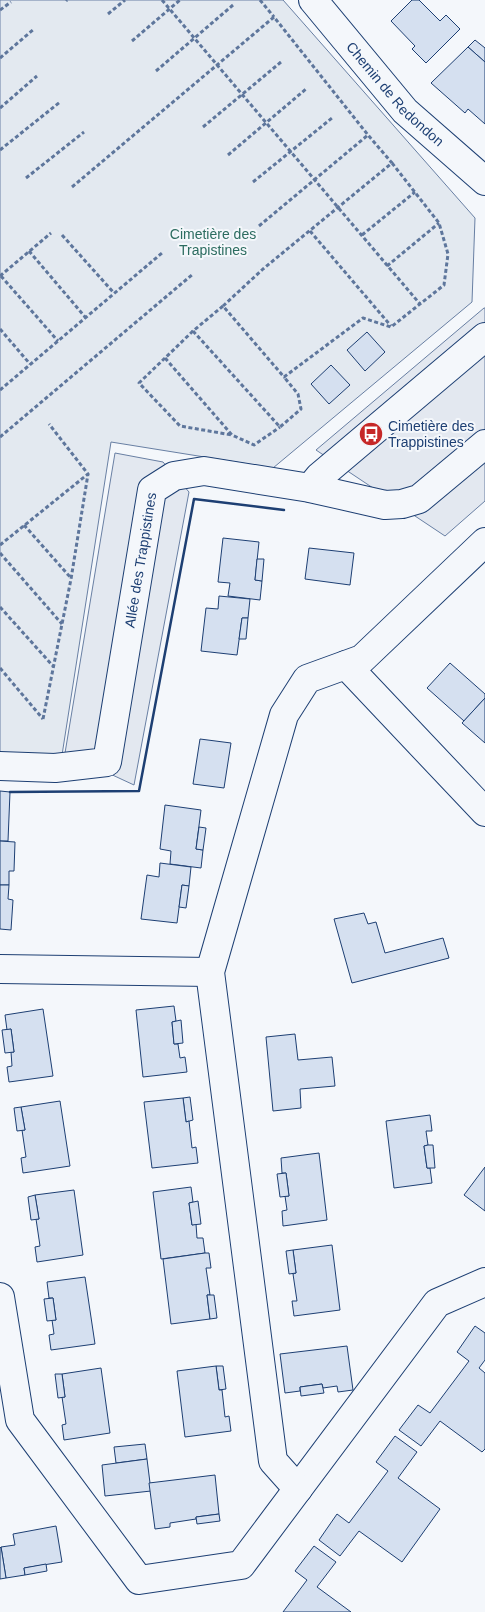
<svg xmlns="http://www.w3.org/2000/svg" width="485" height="1612" font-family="Helvetica,sans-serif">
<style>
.green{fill:#e3e9f0;stroke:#687fa3}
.parking{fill:#e3e8f0;stroke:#687fa3}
.building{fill:#d5e0f0;stroke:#1d3f73}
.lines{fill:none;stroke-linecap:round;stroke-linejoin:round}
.minor-casing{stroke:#1d3f73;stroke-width:30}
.path{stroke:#5e769c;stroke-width:3;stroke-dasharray:4 2.5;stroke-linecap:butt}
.minor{stroke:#f4f7fb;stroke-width:28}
.wall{stroke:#1d3f73;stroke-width:2.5}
.labels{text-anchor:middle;stroke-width:4;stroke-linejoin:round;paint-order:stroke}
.street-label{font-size:14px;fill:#1d3f73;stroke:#f4f7fb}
.park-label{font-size:14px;fill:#2c6c60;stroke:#f4f7fb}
.poi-label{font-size:14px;fill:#1d3f73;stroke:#f4f7fb;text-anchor:start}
</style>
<rect width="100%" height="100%" fill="#f4f7fb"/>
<path class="green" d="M0 0H283L475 218 472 302 273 468 111 442 62 755 0 753Z"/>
<g class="parking">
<path d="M484 308H485V501L445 536 316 450Z"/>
<path d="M115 453 163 462 189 492 134 785 65 753Z"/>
</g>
<g class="building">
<path d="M412 0H419L440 21 446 15 460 29 426 63 412 49 415 46 391 21Z"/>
<path d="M475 40 485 48V62L468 47Z"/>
<path d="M468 47 485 62V124L468 109 465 113 431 83Z"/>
<path d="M367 332 385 352 365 371 347 350Z"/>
<path d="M331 365 350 385 329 404 311 384Z"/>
<path d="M223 538 259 542 255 580 262 581 260 600 228 596 230 583 218 582Z"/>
<path d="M309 548 354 553 350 585 305 579Z"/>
<path d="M257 559H264L262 581 255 580Z"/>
<path d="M219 596 250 599 248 618H242L237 655 201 651 206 608 218 609Z"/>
<path d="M242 618H248L246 639H239Z"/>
<path d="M450 663 485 694V698L464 721 427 688Z"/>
<path d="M485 698V743L462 723Z"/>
<path d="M200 739 231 743 224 788 193 784Z"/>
<path d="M0 791 10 792 8 841H0Z"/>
<path d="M165 805 201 810 196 849 203 850 201 868 170 864 171 851 160 849Z"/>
<path d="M199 827 206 828 203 850 196 849Z"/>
<path d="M0 841 15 842 14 871H9V885H0Z"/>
<path d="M160 863 191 867 189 886 182 885 177 923 141 919 147 875 159 877Z"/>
<path d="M0 885H9L8 899 13 900 11 930 0 929Z"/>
<path d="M182 885 189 886 186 908 179 907Z"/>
<path d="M364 913 368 924 376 922 385 953 443 938 449 958 352 983 334 919Z"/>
<path d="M174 1006 176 1021 172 1022 174 1044H178L180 1058 185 1057 187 1072 143 1077 136 1010Z"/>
<path d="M43 1009 53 1076 9 1082 7 1067 12 1066 11 1052H14L11 1029 7 1030 5 1015Z"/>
<path d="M181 1020 183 1043 174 1044 172 1022Z"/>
<path d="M11 1029 14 1052 5 1053 2 1030Z"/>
<path d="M295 1034 298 1060 332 1057 335 1086 300 1089 301 1108 273 1111 266 1037Z"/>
<path d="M190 1097 193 1120 186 1122 183 1098Z"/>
<path d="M183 1098 186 1122 189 1121 192 1148 196 1147 198 1163 152 1168 144 1102Z"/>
<path d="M60 1101 70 1166 23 1173 21 1158 26 1157 22 1130H25L21 1107Z"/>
<path d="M21 1107 25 1130 17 1131 14 1108Z"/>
<path d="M430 1115 432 1131H426L428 1145 424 1146 427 1168H430L432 1183 394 1188 386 1121Z"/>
<path d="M428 1145H433L435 1168H427L424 1146Z"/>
<path d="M319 1153 327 1220 283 1226 282 1211 287 1210 285 1196H289L286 1173H282L281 1158Z"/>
<path d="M485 1167V1211L464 1195Z"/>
<path d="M286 1173 289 1196 280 1197 277 1174Z"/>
<path d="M191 1187 193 1202 189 1203 192 1225 196 1224 197 1238H203L205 1253 161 1259 153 1192Z"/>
<path d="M74 1190 83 1255 37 1262 35 1247 40 1246 36 1219H39L35 1195Z"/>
<path d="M35 1195 39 1219 31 1220 28 1197Z"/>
<path d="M198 1201 201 1224 192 1225 189 1203Z"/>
<path d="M332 1245 340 1310 294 1316 292 1301H297L293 1274 296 1273 293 1250Z"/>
<path d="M293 1250 296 1273 289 1274 286 1251Z"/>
<path d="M205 1253H209L211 1268H206L210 1295H207L210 1319 171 1324 163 1259Z"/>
<path d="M85 1277 95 1344 51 1350 49 1335 54 1334 52 1320H56L53 1298H49L47 1282Z"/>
<path d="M207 1295H214L217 1318 210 1319Z"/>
<path d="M53 1298 56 1320 47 1321 44 1299Z"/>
<path d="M475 1326 485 1333V1360L479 1368 485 1373V1449L482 1452 440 1421 421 1446 399 1430 418 1405 430 1413 469 1361 457 1352Z"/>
<path d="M347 1346 353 1390 338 1392 337 1386 323 1388 322 1384 300 1387V1391L285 1393 280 1354Z"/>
<path d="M216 1366H223L226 1389 219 1390Z"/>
<path d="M216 1366 219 1390H222L225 1417 229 1416 231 1431 185 1437 177 1371Z"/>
<path d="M101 1368 110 1433 64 1440 62 1425 66 1424 62 1397H65L62 1374Z"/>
<path d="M55 1374H62L65 1397 58 1398Z"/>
<path d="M322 1384 324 1393 301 1396 300 1387Z"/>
<path d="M395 1436 417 1452 398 1478 440 1509 402 1562 359 1531 340 1556 319 1540 337 1514 349 1523 388 1471 376 1462Z"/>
<path d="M145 1444 147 1459 116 1463 114 1447Z"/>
<path d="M147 1459 151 1491 105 1496 102 1465Z"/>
<path d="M215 1475 219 1514 196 1517V1519L170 1523V1527L155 1529 149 1483Z"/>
<path d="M219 1514 220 1521 197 1524 196 1517Z"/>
<path d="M56 1526 62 1562 24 1568 25 1575 6 1578 1 1547 15 1545 13 1534Z"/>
<path d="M314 1546 336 1562 317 1587 351 1612H283L307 1580 295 1571Z"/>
<path d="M1 1547 6 1578 0 1579V1548Z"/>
<path d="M46 1564 47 1571 25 1575 24 1568Z"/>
</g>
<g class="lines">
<g class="minor-casing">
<g id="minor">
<path id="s1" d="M313 0 405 111 485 181"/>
<path d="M310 488 319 477 485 337"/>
<path d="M346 665 485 812"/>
<path id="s2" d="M0 766 55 768 107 762 152 490 174 476 204 471 310 488 385 505 402 504 419 499 485 444"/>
<path d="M0 969 210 972"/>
<path d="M0 1297 20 1420 139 1580 241 1565 437 1303 485 1282"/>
<path d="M298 1489 273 1461 210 972 284 715 307 679 362 659 485 542"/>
</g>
</g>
<g class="path">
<path d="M162 0 420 304"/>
<path d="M260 0 274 17"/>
<path d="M66 1 67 0"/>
<path d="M0 10 11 2"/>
<path d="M108 14 125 0"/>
<path d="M132 41 180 0"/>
<path d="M0 58 34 29"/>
<path d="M156 71 233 5"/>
<path d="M0 108 37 76"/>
<path d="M203 127 281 62"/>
<path d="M0 150 60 102"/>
<path d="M228 155 306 89"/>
<path d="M392 163 439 223 448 254 444 285 391 327 363 318 284 377 223 306 263 269Z"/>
<path d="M26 178 84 132"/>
<path d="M253 182 332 118"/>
<path d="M72 187 274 17 368 135"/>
<path d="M259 226 368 135 392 163"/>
<path d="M310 231 391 326"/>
<path d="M62 235 114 293"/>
<path d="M362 235 415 192"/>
<path d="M29 251 86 318"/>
<path d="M387 266 439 223"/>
<path d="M0 276 51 233"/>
<path d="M1 276 58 341"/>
<path d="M223 306 193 331 280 427 301 409 298 394 284 377"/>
<path d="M0 329 30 364"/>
<path d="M193 331 165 358 232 435 254 445 280 427"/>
<path d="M165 358 139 383 180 426 232 435"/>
<path d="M0 390 162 253"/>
<path d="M0 437 193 274"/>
<path d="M24 525 71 578"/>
<path d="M0 545 88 474 49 424"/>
<path d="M0 553 62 624"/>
<path d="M0 607 53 666"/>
<path d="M0 668 43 719"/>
<path d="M43 719 71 579 88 474"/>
</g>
<use href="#minor" class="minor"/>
<path class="wall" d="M10 792 139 791 194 499 284 510"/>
</g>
<defs>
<g id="bus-disc" transform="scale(1.25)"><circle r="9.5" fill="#c62828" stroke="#f4f7fb"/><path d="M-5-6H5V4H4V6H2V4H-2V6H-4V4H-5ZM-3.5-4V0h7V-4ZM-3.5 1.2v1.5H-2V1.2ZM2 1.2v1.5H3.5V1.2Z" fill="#fff"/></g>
</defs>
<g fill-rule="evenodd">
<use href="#bus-disc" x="371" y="434"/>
</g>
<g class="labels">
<g class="street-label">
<text dy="5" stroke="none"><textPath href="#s1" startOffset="125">Chemin de Redondon</textPath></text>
<text dy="5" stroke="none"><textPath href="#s2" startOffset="312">Allée des Trappistines</textPath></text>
</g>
<g class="park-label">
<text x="213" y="239">Cimetière des<tspan x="213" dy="16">Trapistines</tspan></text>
</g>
<g class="poi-label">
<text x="388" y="431">Cimetière des<tspan x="388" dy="16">Trappistines</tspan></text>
</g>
</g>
</svg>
